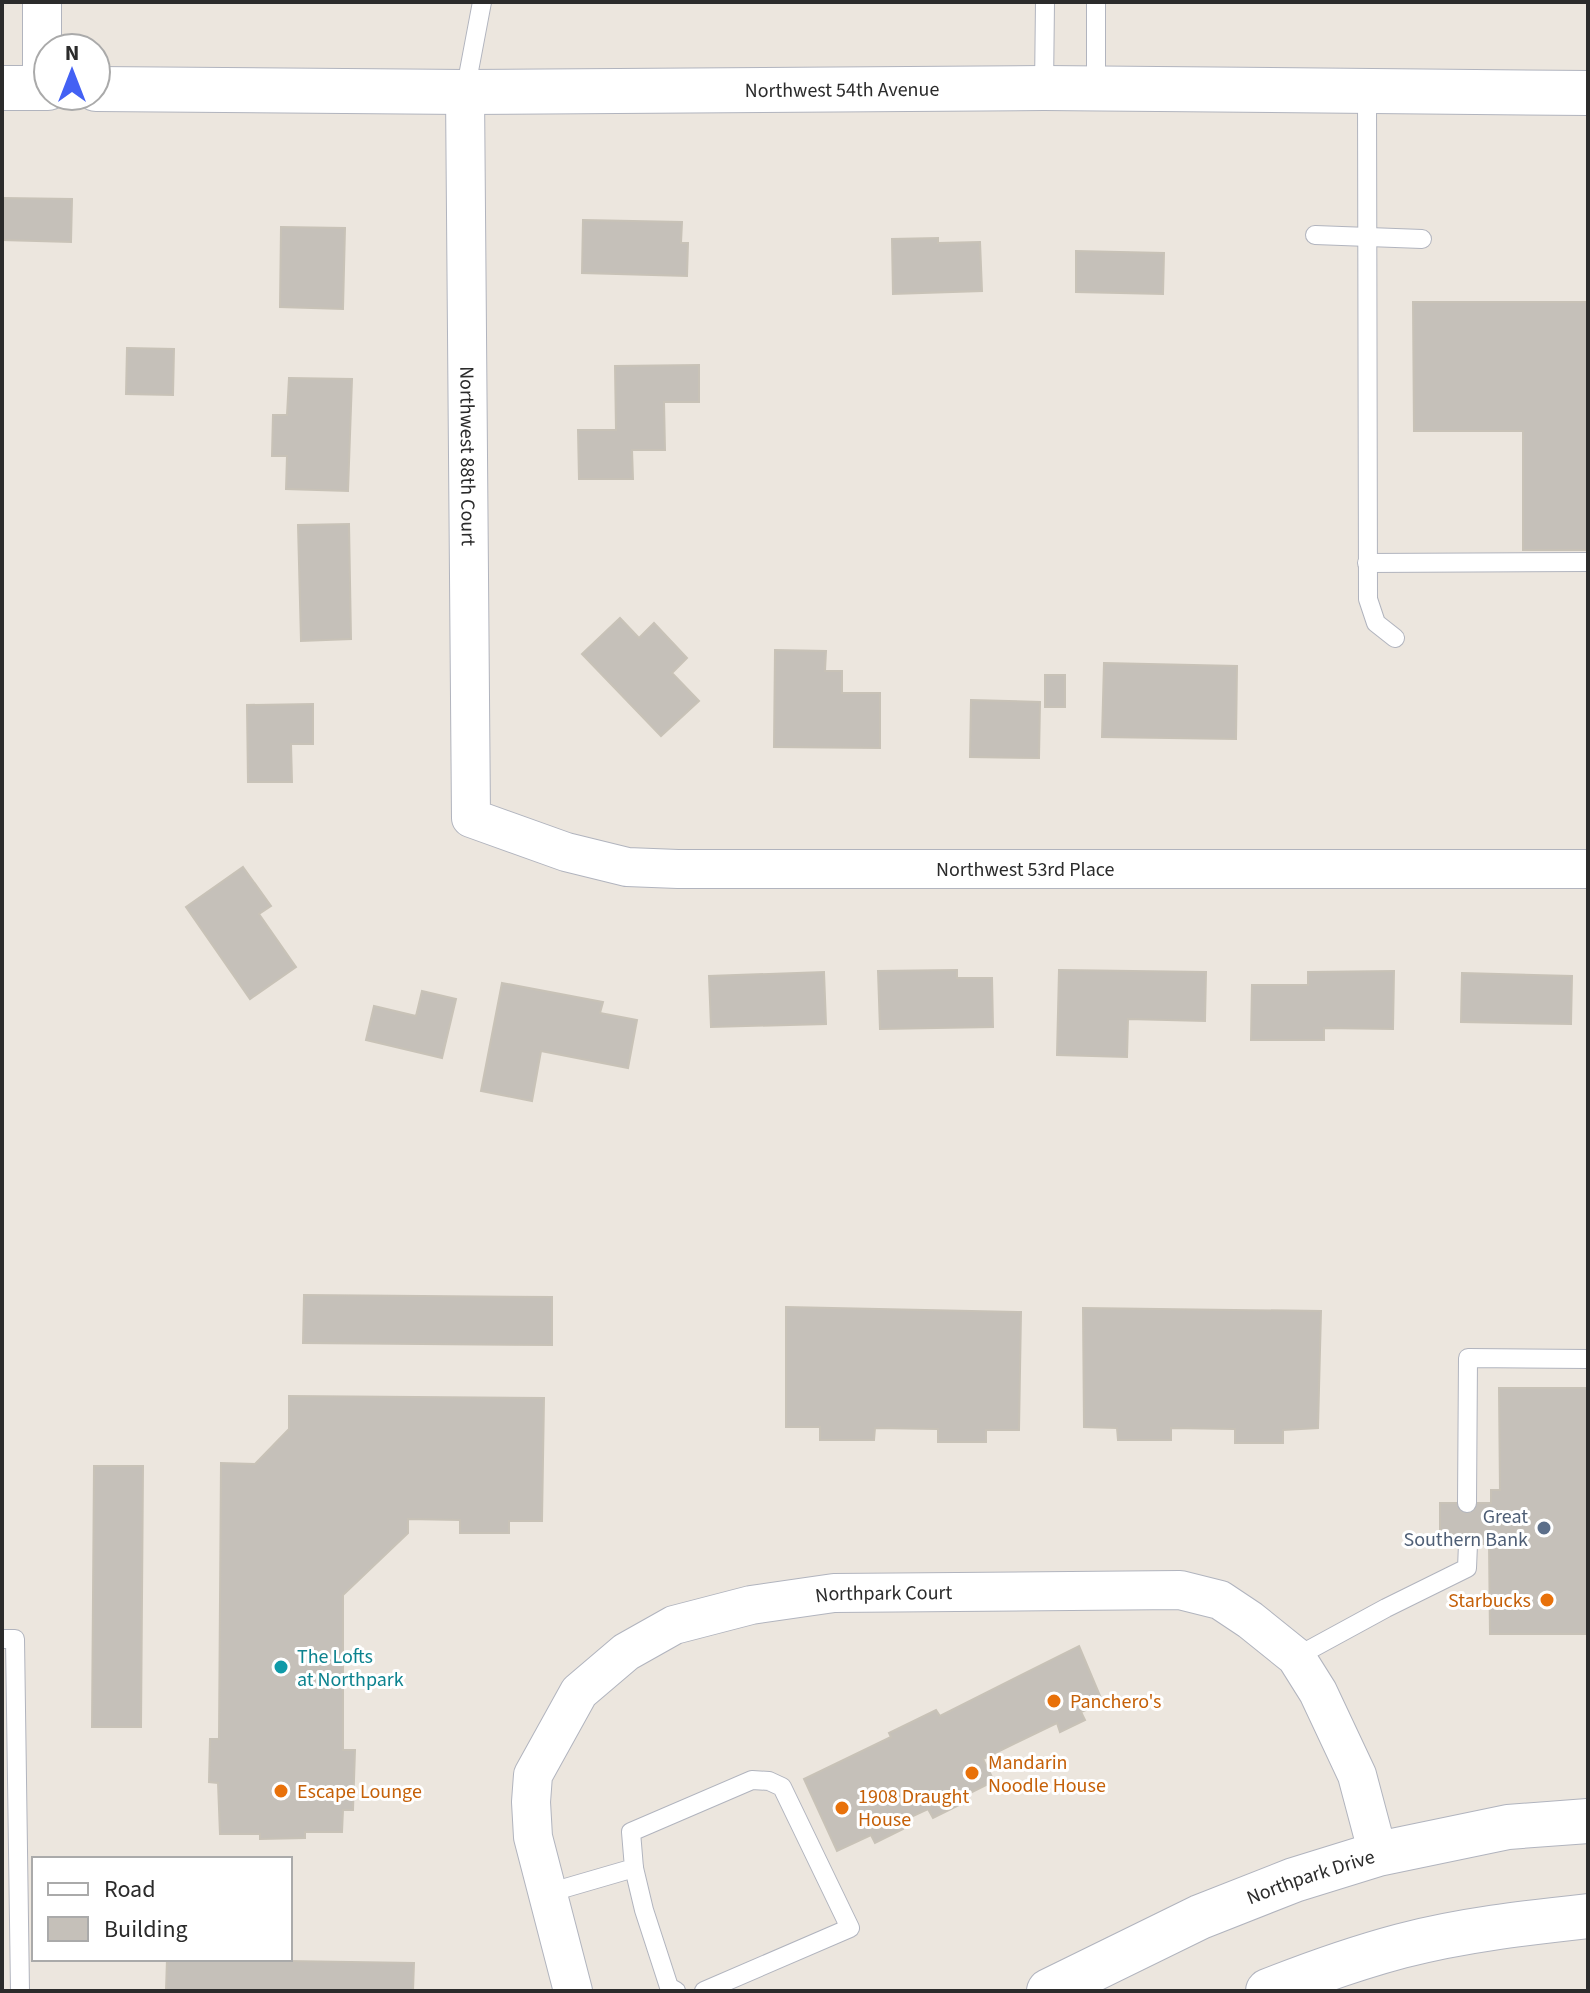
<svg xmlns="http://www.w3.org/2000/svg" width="1590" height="1993" font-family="'Source Sans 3',sans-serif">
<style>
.building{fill:#c5c0b9;stroke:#c8c2b7;stroke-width:2}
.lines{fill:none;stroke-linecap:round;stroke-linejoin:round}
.service-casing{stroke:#b1b4be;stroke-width:20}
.minor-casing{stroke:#b1b4be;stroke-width:40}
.tertiary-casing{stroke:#b1b4be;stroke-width:46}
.service{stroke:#fff;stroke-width:18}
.minor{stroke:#fff;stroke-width:38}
.tertiary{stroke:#fff;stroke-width:44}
.service-dot{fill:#5c6f8a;stroke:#fff;stroke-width:3}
.food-dot{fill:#e8710a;stroke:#fff;stroke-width:3}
.culture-dot{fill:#0f9aa8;stroke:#fff;stroke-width:3}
.labels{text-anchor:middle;stroke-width:6;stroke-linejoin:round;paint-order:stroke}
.street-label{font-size:20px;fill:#2b2b2b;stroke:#fff}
.service-label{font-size:20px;fill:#4e5e75;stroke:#fff;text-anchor:end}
.food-label{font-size:20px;fill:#c56008;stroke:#fff;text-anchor:start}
.culture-label{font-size:20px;fill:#0d838f;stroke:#fff;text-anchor:start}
</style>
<rect width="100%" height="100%" fill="#ece6de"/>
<g class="building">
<path d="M3 198 72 199 71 242 2 240Z"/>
<path d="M583 220 682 222 681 243H688L687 276 582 273Z"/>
<path d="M281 227 345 228 343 309 280 307Z"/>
<path d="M938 238V243L980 242 982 291 893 294 892 239Z"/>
<path d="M1076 251 1164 253 1163 294 1076 292Z"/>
<path d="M1413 302H1588V550H1523V431H1414Z"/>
<path d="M127 348 174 349 173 395 126 394Z"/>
<path d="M699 365V402H664L665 450H632L633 479H579L578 430H616L615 366Z"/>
<path d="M289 378 352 379 348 491 286 489 287 456H272L273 415H287Z"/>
<path d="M349 524 351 639 301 641 298 525Z"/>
<path d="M620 618 639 638 654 623 687 658 672 673 699 701 661 736 582 654Z"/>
<path d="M775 650 826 651 825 671H842V693H880V748L774 747Z"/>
<path d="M1104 663 1237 666 1236 739 1102 737Z"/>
<rect x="1045" y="675" width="20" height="32"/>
<path d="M971 700 1040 702 1039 758 970 757Z"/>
<path d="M313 704V744H291L292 782H248L247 705Z"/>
<path d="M243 867 271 906 259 914 296 967 250 999 186 907Z"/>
<path d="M957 970V978H992L993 1027 880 1029 878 971Z"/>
<path d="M1059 970 1206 972 1205 1021 1128 1019 1127 1057 1057 1055Z"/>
<path d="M1394 971 1393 1029 1324 1028V1040H1251L1252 985H1308V972Z"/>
<path d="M824 972 826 1024 711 1027 709 976Z"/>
<path d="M1462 973 1572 976 1571 1024 1461 1022Z"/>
<path d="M502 983 603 1002 600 1013 637 1020 628 1068 541 1051 532 1101 481 1091Z"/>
<path d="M422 991 456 999 442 1058 366 1040 374 1006 416 1016Z"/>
<path d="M304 1295 552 1297V1345L303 1343Z"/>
<path d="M786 1307 1021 1312 1019 1430H986V1442H938V1429L875 1428 874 1440H820V1427H786Z"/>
<path d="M1083 1308 1321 1311 1318 1428 1283 1430V1443H1235V1429L1171 1428V1440H1118L1117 1428 1084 1427Z"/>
<path d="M1499 1388H1588V1634H1490L1489 1544H1440V1503H1491V1490H1500Z"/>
<path d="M289 1396 544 1398 542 1521H509V1533H460V1520L408 1519V1533L343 1595V1750H355L353 1810H343L342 1832H305V1838L260 1839V1834H220L218 1783 209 1782 210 1739H219L221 1463 255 1464 289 1429Z"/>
<path d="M94 1466H143L141 1727H92Z"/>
<path d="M1079 1646 1103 1703 1081 1712 1085 1720 1060 1732 1057 1723 983 1759 994 1781 966 1795 969 1800 933 1818 928 1809 900 1822 903 1829 875 1843 871 1835 837 1851 804 1779 891 1737 889 1733 936 1710 940 1716Z"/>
<path d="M167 1959 414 1963 413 1991H166Z"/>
</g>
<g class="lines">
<g class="service-casing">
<g id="service">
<path d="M1096 2V88"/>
<path d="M1044 88 1045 2"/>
<path d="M1367 91 1368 599 1376 623 1395 638"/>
<path d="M465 92 482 2"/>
<path d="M1315 235 1422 239"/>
<path d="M1367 563 1588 562"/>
<path d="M1467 1503 1468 1358 1588 1359"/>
<path d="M2 1639H15L20 1991"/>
<path d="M1296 1657 1386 1608 1467 1568 1468 1544"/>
<path d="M634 1868 644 1910 669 1987 676 1991"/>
<path d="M548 1893 634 1868 631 1832 752 1780 769 1781 782 1787 850 1928 704 1991"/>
</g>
</g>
<g class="minor-casing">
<g id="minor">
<path d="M42 2V88"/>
<path id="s1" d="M465 92 471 818 566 852 627 867 678 869H1588"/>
<path id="s2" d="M573 1991 533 1837 531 1802 533 1775 579 1692 626 1652 674 1625 751 1605 834 1593 1180 1590 1220 1600 1250 1620 1296 1657 1318 1692 1357 1775 1378 1854"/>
</g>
</g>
<g class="tertiary-casing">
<g id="tertiary">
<path d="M2 88H48"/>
<path id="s3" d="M96 89 465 92 1044 88 1588 93"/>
<path id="s4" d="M1049 1991 1200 1917 1294 1880 1378 1854 1508 1827 1588 1821"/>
<path d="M1268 1991C1311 1974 1356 1958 1401 1946 1462 1930 1525 1923 1588 1916"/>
</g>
</g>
<use href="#service" class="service"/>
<use href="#minor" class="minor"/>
<use href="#tertiary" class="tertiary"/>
</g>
<circle class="service-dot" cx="1544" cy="1528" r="8"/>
<g class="food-dot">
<circle cx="1547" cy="1600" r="8"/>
<circle cx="1054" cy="1701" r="8"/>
<circle cx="972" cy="1773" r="8"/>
<circle cx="281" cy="1791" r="8"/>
<circle cx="842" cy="1808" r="8"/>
</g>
<circle class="culture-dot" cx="281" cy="1667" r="8"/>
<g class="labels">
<g class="street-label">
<text dy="7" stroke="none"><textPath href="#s3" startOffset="746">Northwest 54th Avenue</textPath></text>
<text dy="7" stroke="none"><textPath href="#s1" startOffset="364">Northwest 88th Court</textPath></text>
<text dy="7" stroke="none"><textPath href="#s1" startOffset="1288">Northwest 53rd Place</textPath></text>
<text dy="7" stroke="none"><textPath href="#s2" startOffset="646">Northpark Court</textPath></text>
<text dy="7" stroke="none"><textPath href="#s4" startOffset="286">Northpark Drive</textPath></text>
</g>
<g class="service-label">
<text x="1528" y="1523">Great<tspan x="1528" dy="23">Southern Bank</tspan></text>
</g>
<g class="food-label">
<text x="1531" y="1607" text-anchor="end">Starbucks</text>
<text x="1070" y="1708">Panchero's</text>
<text x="988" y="1769">Mandarin<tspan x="988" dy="23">Noodle House</tspan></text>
<text x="297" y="1798">Escape Lounge</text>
<text x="858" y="1803">1908 Draught<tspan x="858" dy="23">House</tspan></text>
</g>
<g class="culture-label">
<text x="297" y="1663">The Lofts<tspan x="297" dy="23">at Northpark</tspan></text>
</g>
</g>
<rect width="1590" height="1993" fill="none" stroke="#2b2b2b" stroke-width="8"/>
<rect x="32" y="1857" width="260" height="104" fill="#ffffff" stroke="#aaaaaa" stroke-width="2"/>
<rect x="48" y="1883" width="40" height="12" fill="#ffffff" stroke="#aaaaaa" stroke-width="2"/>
<text x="104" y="1897" font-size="24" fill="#2b2b2b">Road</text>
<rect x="48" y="1917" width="40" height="24" fill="#c5c0b9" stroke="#aaaaaa" stroke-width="2"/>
<text x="104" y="1937" font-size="24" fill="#2b2b2b">Building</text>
<g transform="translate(72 72)"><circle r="38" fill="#ffffff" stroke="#aaaaaa" stroke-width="2"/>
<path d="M0-6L14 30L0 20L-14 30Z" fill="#4361f4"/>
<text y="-12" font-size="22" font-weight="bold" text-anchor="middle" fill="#2b2b2b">N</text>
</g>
</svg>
